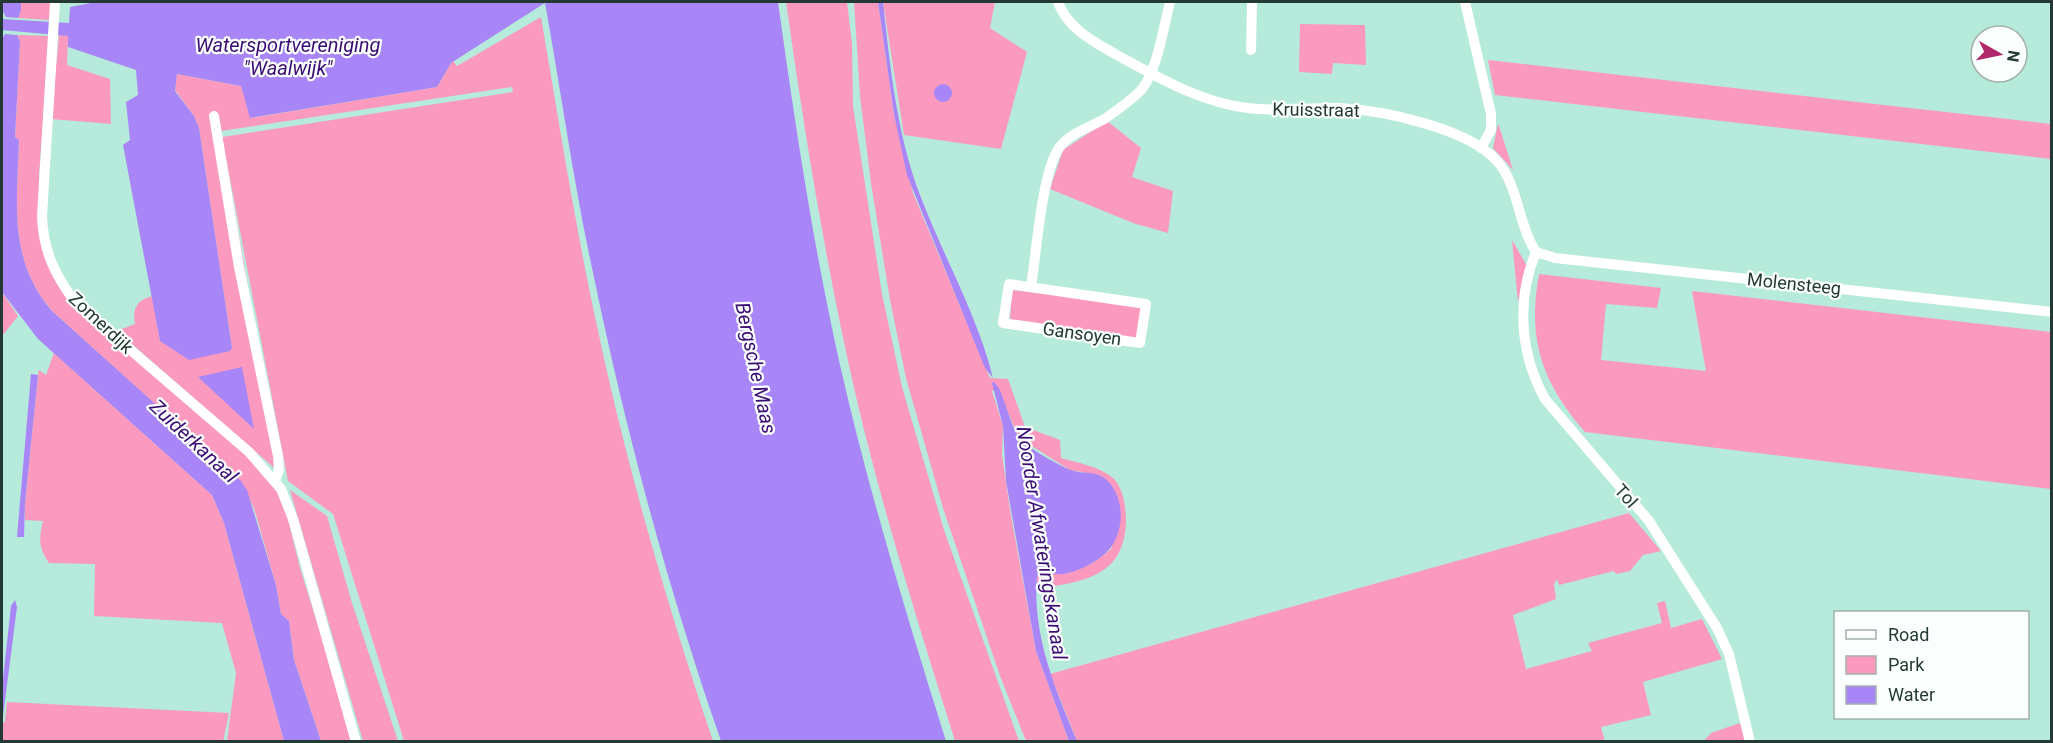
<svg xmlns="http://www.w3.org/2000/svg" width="2053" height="743" font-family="Roboto,sans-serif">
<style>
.green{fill:#fb99be}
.water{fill:#a986f7}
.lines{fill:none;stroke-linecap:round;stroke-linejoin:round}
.minor{stroke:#fff;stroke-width:10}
.labels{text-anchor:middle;stroke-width:4.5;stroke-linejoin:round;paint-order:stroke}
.street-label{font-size:18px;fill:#243933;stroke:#fafffd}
.water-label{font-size:20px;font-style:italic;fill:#3c0e74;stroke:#fafffd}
</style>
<rect width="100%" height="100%" fill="#b6eadb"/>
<g class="green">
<path d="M21 2H51L50 20 18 18 21 11Z"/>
<path d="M786 2H847L852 44 853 106 882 294 902 387 944 530 1019 741H955C920 630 885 518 858 405 827 272 805 137 786 2Z"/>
<path d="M854 2H878L894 114 913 193 990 378 1008 379 1025 427 1060 440 1061 458C1077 463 1099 466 1113 478 1123 488 1125 503 1126 517 1127 575 1085 583 1037 588V576C1046 570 1055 575 1065 573 1083 570 1098 560 1111 549L1120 508 1112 486 1099 475 1070 470 1019 438 998 389 992 391 1003 426 1002 455 1011 516 1036 651 1069 741H1026L1000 676 943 508 906 378 890 300 871 183 860 96Z"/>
<path d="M883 2H995L990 28 1027 52 1001 149 904 135Z"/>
<path d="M541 17C558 115 573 214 594 312 624 458 666 601 713 741H404L333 514 288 481 222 137 513 92 512 87 221 131 280 473 117 331 135 324C132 309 137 300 152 296L160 341 232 348 199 128 194 116 175 90 177 74 241 86 251 118 437 87 451 63 453 61 457 66Z"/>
<path d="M1300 24 1365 25 1366 65 1333 63 1332 74 1299 72Z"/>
<path d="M17 35 49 36 39 176 54 275 269 477 284 503 300 568 354 741H321L294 660 289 621 281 614 276 585 254 508 241 482 52 311C8 260 17 203 19 141L15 137 20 41Z"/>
<path d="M59 35 68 36 67 65 110 79 111 124 51 119Z"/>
<path d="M1488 60 2051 124V159L1495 95Z"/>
<path d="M1107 121 1141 148 1132 177 1173 191 1168 233 1133 223 1050 189 1063 150Z"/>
<path d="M1498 124 1499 126 1513 170 1493 148Z"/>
<path d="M1512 240 1527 266 1518 302Z"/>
<path d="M1539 274 1661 288 1657 308 1606 304 1601 360 1706 371 1692 291 2051 332V489L1585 432C1542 382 1527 340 1539 274Z"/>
<path d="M1012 290 1137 305 1141 309 1139 334 1135 338 1010 320Z"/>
<path d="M2 292 18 316 2 336Z"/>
<path d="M54 353 212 495 224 523 284 741H227L236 673 222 623 94 616 95 564 49 563C38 547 39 538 43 521L25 520V503L38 375 39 370 46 375Z"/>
<path d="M290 490 327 516 352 603 398 741H363Z"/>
<path d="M1629 513 1661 551 1643 555 1630 571 1616 574 1614 571 1559 585 1557 579 1554 584 1556 599 1513 615 1526 669 1592 651 1588 643 1662 623 1657 603 1665 601 1671 628 1702 619 1722 659 1643 682 1651 715 1601 727 1605 742 1077 741 1050 674Z"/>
<path d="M7 702 229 713 223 742 3 741 2 724 5 721Z"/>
<path d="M1740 723 1745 742H1703L1711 733Z"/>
</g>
<g class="water">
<path d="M3 2H21V11L18 18 6 17 2 10Z"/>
<path d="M96 2H778C795 123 813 245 840 365 869 492 907 617 946 741H721C667 586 625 428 592 268 573 180 561 91 545 3L451 63 437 87 250 118 241 86 177 74 175 91 194 116 199 128 232 348 230 351 189 360 160 341 123 145 130 140 126 102 138 95 136 70 68 47V36L2 30V19L69 23 70 7Z"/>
<path d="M878 2H883C890 66 897 135 920 195 943 256 978 316 993 378L985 368 907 175 894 114Z"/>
<path d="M5 34 17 35 20 41 15 137 19 140C17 203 8 260 52 311L241 481 247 490 276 585 281 614 289 621 294 660 321 741H284L224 523 212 495 38 339 2 292V39Z"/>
<circle cx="943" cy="93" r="9"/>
<path d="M242 367 254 429 198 377Z"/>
<path d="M31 374 38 375 25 503 24 537H17Z"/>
<path d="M994 382 999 388C1005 401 1012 429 1020 439 1028 448 1060 466 1071 470 1081 474 1094 471 1103 477 1128 495 1126 540 1101 557 1091 565 1076 572 1063 574 1054 575 1046 570 1037 577 1032 634 1055 689 1077 741H1069L1036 651 1006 481 1003 426 992 383Z"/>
<path d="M15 600 17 607 2 724V688L11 606Z"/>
</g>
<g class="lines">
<g class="minor">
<path d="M55 2 42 216C43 250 55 276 76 303L249 452 281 489 293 519 356 742"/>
<path d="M1058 2C1067 28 1094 42 1117 55 1157 77 1202 103 1248 108 1278 112 1309 107 1339 108 1381 110 1468 128 1497 161 1519 186 1518 225 1536 252"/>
<path d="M1465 2 1491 114V130L1481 148"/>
<path d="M1251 50 1252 2"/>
<path d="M214 116 239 267 278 456 279 470 275 481"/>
<path d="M1536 252C1516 300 1520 354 1545 399L1649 521 1717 628 1729 654 1750 742"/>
<path d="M1536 252 1555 258 2052 312"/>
<path d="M1009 284 1146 304 1140 343 1003 323Z"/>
<path d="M1031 287C1036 255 1042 172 1059 148 1070 133 1091 127 1106 118 1117 110 1132 100 1142 89 1157 71 1164 25 1170 2"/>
</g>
</g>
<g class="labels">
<g class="street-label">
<text transform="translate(1316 110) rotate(1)" y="6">Kruisstraat</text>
<text transform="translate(1794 284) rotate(6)" y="6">Molensteeg</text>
<text transform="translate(101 323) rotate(43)" y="6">Zomerdijk</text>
<text transform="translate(1082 334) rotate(8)" y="6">Gansoyen</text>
<text transform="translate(1626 496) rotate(48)" y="6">Tol</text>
</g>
<g class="water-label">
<text x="288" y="52">Watersportvereniging<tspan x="288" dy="23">"Waalwijk"</tspan></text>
<text transform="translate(756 368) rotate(78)" y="7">Bergsche Maas</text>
<text transform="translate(194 441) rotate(43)" y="7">Zuiderkanaal</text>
<text transform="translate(1042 543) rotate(81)" y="7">Noorder Afwateringskanaal</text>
</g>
</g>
<rect width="2053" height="743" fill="none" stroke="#243933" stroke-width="6"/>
<rect x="1834" y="611" width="195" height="108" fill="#fafffd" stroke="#a4b0ac" stroke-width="1.5"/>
<rect x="1846" y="630" width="30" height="9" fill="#ffffff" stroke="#a4b0ac" stroke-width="1.5"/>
<text x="1888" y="641" font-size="18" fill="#243933">Road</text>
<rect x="1846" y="656" width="30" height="18" fill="#fb99be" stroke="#a4b0ac" stroke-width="1.5"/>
<text x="1888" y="671" font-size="18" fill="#243933">Park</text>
<rect x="1846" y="686" width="30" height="18" fill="#a986f7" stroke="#a4b0ac" stroke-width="1.5"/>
<text x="1888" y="701" font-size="18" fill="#243933">Water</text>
<g transform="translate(1999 54) rotate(99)"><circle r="28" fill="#fafffd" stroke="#a4b0ac" stroke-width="1.5"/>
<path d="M0-4.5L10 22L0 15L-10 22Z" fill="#b0286b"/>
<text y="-9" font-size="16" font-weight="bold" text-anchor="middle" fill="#243933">N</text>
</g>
</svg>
